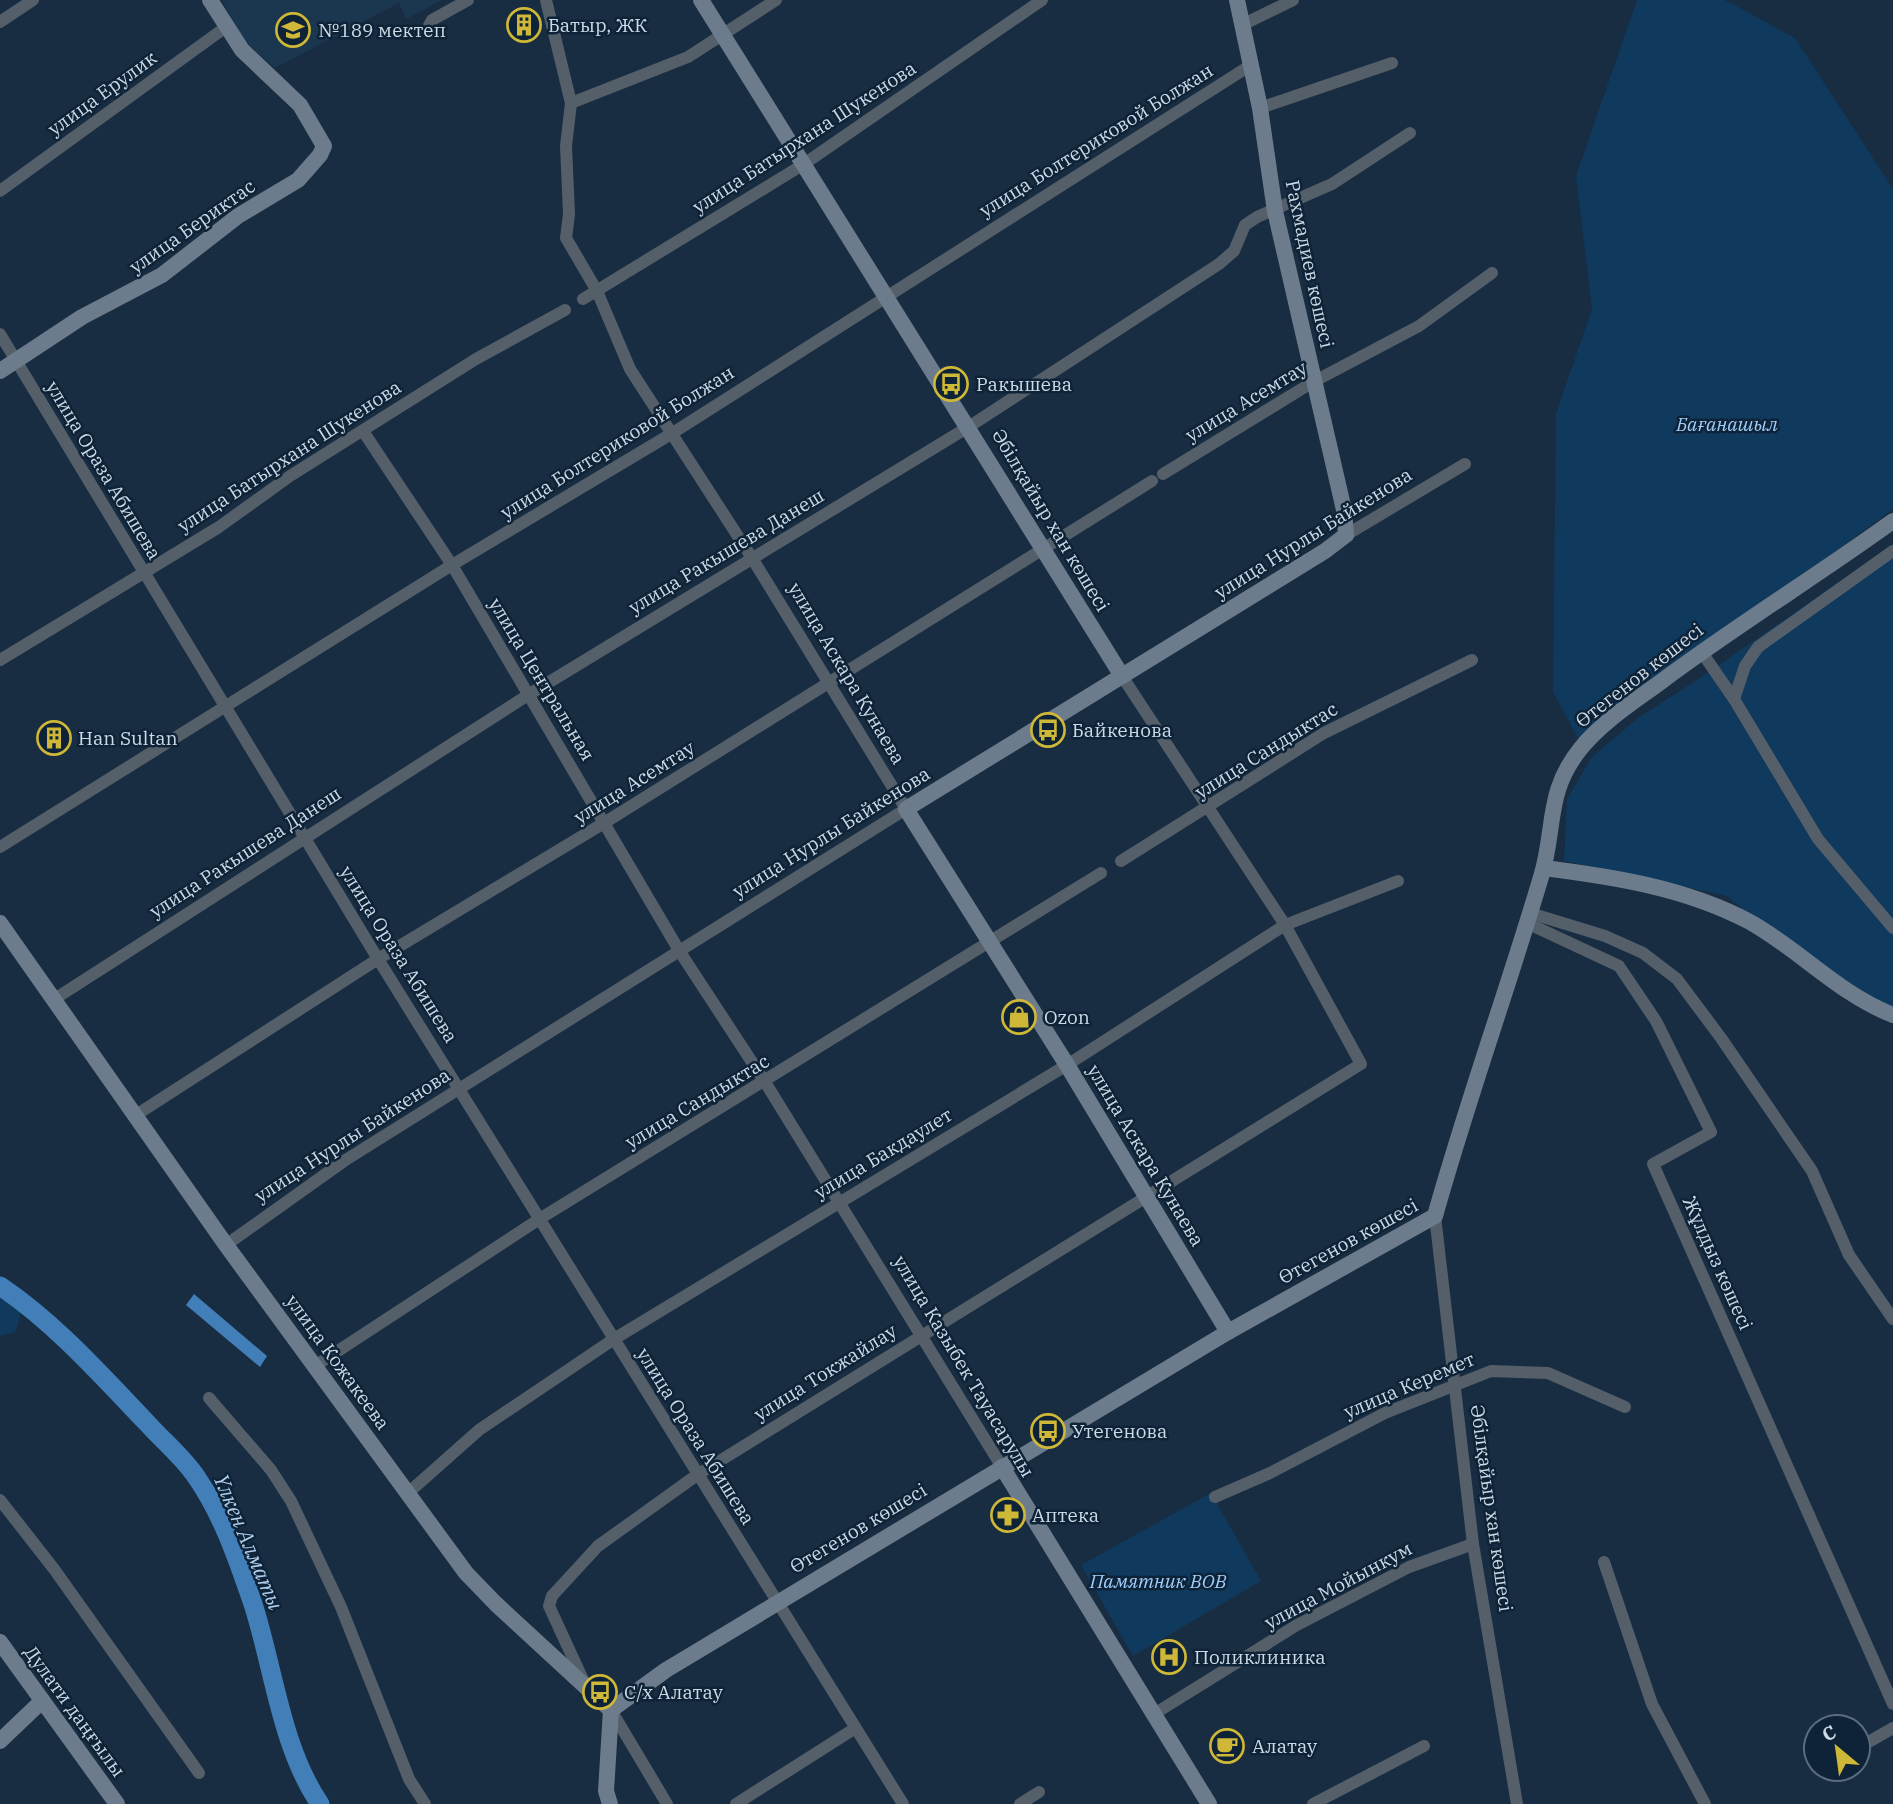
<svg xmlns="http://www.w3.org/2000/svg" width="1893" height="1804" font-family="'IBM Plex Serif',serif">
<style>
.built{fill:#1b364f}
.green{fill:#0f395d}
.water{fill:#427fb8}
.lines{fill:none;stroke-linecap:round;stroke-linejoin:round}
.river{stroke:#427fb8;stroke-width:19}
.street{stroke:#555f69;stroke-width:12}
.secondary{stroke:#6c7c8c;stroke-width:16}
.labels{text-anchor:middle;stroke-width:5;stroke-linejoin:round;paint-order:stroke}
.poi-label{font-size:19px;fill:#ccd9e6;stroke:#0e2337;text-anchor:start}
.street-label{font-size:19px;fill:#ccd9e6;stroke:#0e2337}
.park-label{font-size:19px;font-style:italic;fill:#9ecdfc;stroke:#0e2337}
.water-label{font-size:21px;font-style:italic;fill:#b1d0ef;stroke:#0e2337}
</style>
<rect width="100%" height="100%" fill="#182d41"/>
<path class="built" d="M222 0H442L406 19 399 3 275 68 243 40Z"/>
<g class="green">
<path d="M1637 0H1725L1795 38 1893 189V509L1701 651 1582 746 1553 692 1556 414 1592 309 1576 176Z"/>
<path d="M1893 544V1009L1821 973 1727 896 1564 861 1567 799 1592 757 1638 718 1709 672Z"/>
<path d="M0 1296 21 1312 16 1332 0 1336Z"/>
<path d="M1211 1493 1261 1581 1133 1656 1081 1565Z"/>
</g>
<path class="water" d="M194 1294 267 1356 260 1367 186 1305Z"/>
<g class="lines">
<path class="river" d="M0 1286C55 1323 101 1375 147 1423 163 1441 184 1458 197 1478 223 1516 238 1560 253 1604 274 1669 281 1747 320 1804"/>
<g class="street">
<path d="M0 22 33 0"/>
<path d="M1242 25 1293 0"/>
<path d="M426 31 432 20 468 0"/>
<path d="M571 103 688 57 776 0"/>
<path d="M1260 108 1392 63"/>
<path d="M0 191 226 27"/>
<path d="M583 299 804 164 1042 0"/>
<path d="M0 334 378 959 903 1804"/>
<path d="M363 431 452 565 680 952 765 1082 1002 1467"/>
<path d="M1163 474 1313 382 1419 326 1492 273"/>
<path d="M1346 535 1465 464"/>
<path d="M1701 651 1734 699 1818 839 1893 928"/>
<path d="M0 660 219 527 290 476 476 359 565 310"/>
<path d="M1734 699 1745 666 1758 647 1893 551"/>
<path d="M0 847 452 565 671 434 1251 65"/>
<path d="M1121 861 1324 733 1472 660"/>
<path d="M1530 913 1605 936 1643 953 1677 979 1721 1038 1812 1171 1849 1255 1893 1319"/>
<path d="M1527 923 1619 966 1656 1021 1711 1132 1653 1164 1893 1704"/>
<path d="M53 1000 528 695 970 426 1219 264 1234 251 1245 225 1257 217 1332 184 1410 133"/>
<path d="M136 1115 378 959 604 823 1152 481"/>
<path d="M1435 1216 1473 1544 1517 1804"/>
<path d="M226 1245 344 1161 906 809 752 558 630 369 597 291 566 238 569 214 566 146 571 103 546 0"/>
<path d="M315 1366 541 1218 1101 873"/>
<path d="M209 1398 271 1470 291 1501 341 1607 409 1779 425 1804"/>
<path d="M408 1493 479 1430 614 1339 1067 1065 1285 925 1398 881"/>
<path d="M1215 1497 1270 1473 1385 1413 1491 1371 1548 1373 1625 1407"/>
<path d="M0 1500 54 1569 199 1773"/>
<path d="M1604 1562 1652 1704 1705 1804"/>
<path d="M585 1684 549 1606 552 1596 598 1546 697 1475 1361 1064 1285 925 1122 676"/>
<path d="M611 1710 667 1804"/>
<path d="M1154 1714 1297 1625 1409 1567 1473 1544"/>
<path d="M1858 1748 1893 1728"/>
<path d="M736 1804 854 1729"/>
<path d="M1020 1804 1039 1792"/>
<path d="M1313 1804 1424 1746"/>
</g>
<g class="secondary">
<path d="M701 0 1122 676"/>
<path d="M0 371 82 317 162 275 238 216 298 180 320 155 324 146 300 105 242 50 210 0"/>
<path d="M1544 868C1615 877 1686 888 1750 922 1800 950 1839 994 1893 1015"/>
<path d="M0 923 226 1245 466 1573 496 1604 611 1710"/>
<path d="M1228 1332 1067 1065 906 809 1325 551 1346 535 1344 510 1275 211 1260 108 1237 0"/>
<path d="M1002 1467 1209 1804"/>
<path d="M0 1642 117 1804"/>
<path d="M0 1741 42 1701"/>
<path d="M610 1804 606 1791 611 1710 666 1670 1228 1332 1435 1216C1467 1102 1507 991 1541 877 1556 828 1545 792 1581 748 1602 722 1635 701 1662 681 1737 625 1817 576 1893 521"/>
</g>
</g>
<defs>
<g id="building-ring" transform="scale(1.75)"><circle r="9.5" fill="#0e2337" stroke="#cfb837" stroke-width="1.5"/><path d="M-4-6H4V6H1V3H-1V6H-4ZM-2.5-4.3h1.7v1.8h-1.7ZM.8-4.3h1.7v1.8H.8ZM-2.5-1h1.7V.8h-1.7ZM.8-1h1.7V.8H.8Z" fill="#cfb837"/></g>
<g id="school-ring" transform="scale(1.75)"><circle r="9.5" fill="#0e2337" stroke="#cfb837" stroke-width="1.5"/><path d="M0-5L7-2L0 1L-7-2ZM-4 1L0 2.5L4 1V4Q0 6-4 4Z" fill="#cfb837"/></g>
<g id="bus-ring" transform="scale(1.75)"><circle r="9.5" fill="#0e2337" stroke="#cfb837" stroke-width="1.5"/><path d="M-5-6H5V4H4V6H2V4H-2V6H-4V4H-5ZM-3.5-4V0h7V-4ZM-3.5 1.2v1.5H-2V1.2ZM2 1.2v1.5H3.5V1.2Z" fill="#cfb837"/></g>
<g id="shop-ring" transform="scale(1.75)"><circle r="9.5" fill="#0e2337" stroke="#cfb837" stroke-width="1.5"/><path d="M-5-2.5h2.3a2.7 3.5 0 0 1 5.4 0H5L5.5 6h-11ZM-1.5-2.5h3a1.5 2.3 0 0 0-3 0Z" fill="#cfb837"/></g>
<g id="pharmacy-ring" transform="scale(1.75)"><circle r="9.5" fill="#0e2337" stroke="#cfb837" stroke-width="1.5"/><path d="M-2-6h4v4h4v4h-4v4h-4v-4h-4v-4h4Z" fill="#cfb837"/></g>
<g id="hospital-ring" transform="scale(1.75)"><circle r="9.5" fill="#0e2337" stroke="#cfb837" stroke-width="1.5"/><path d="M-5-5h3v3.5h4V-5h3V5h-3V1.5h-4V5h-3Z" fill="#cfb837"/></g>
<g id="cafe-ring" transform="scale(1.75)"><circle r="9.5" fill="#0e2337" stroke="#cfb837" stroke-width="1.5"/><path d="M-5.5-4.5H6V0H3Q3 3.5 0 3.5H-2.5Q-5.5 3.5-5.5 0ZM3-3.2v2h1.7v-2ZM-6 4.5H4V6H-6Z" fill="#cfb837"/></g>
</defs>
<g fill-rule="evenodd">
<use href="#building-ring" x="524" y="25"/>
<use href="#school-ring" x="293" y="30"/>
<use href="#bus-ring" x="951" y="384"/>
<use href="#bus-ring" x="1048" y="730"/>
<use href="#building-ring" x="54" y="738"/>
<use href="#shop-ring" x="1019" y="1017"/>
<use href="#bus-ring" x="1048" y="1431"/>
<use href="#pharmacy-ring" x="1008" y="1515"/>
<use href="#hospital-ring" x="1169" y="1657"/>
<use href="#bus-ring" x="600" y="1692"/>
<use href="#cafe-ring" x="1227" y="1746"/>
</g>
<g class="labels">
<g class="poi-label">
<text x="548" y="32">Батыр, ЖК</text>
<text x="318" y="37">№189 мектеп</text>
<text x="976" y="391">Ракышева</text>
<text x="1072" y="737">Байкенова</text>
<text x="78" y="745">Han Sultan</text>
<text x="1044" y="1024">Ozon</text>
<text x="1072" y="1438">Утегенова</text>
<text x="1032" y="1522">Аптека</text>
<text x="1194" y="1664">Поликлиника</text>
<text x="624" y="1699">С/х Алатау</text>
<text x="1252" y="1753">Алатау</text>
</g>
<g class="street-label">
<text transform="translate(102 93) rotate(-36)" y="7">улица Ерулик</text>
<text transform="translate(804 137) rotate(-33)" y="7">улица Батырхана Шукенова</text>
<text transform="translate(1096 140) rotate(-32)" y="7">улица Болтериковой Болжан</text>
<text transform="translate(192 226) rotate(-35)" y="7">улица Бериктас</text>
<text transform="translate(1310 264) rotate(78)" y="7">Рахмадиев көшесі</text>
<text transform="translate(1246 401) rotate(-31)" y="7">улица Асемтау</text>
<text transform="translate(617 442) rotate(-32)" y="7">улица Болтериковой Болжан</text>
<text transform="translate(289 456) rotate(-33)" y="7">улица Батырхана Шукенова</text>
<text transform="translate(104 470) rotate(59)" y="7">улица Ораза Абишева</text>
<text transform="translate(1051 520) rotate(59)" y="7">Әбілқайыр хан көшесі</text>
<text transform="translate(1313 533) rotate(-32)" y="7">улица Нурлы Байкенова</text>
<text transform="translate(726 551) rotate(-31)" y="7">улица Ракышева Данеш</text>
<text transform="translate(847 673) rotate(59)" y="7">улица Аскара Кунаева</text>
<text transform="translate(1639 675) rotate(-38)" y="7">Өтегенов көшесі</text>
<text transform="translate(542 679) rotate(59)" y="7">улица Центральная</text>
<text transform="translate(1266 750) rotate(-32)" y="7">улица Сандыктас</text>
<text transform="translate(634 782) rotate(-32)" y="7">улица Асемтау</text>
<text transform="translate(831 832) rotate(-32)" y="7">улица Нурлы Байкенова</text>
<text transform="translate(245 852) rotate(-33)" y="7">улица Ракышева Данеш</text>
<text transform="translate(399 954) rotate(58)" y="7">улица Ораза Абишева</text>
<text transform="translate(697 1101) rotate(-31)" y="7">улица Сандыктас</text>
<text transform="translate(352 1135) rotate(-33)" y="7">улица Нурлы Байкенова</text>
<text transform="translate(883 1153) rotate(-31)" y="7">улица Бакдаулет</text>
<text transform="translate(1146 1155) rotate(59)" y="7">улица Аскара Кунаева</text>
<text transform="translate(1348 1241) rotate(-29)" y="7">Өтегенов көшесі</text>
<text transform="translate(1718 1263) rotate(66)" y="7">Жұлдыз көшесі</text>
<text transform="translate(338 1362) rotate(54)" y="7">улица Кожакеева</text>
<text transform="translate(964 1366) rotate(59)" y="7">улица Казыбек Тауасарулы</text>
<text transform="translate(825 1372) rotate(-32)" y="7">улица Токжайлау</text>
<text transform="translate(1409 1385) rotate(-23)" y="7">улица Керемет</text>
<text transform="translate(696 1436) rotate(58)" y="7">улица Ораза Абишева</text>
<text transform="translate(1492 1508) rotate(82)" y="7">Әбілқайыр хан көшесі</text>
<text transform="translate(858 1528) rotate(-31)" y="7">Өтегенов көшесі</text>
<text transform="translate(1338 1585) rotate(-28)" y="7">улица Мойынкум</text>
<text transform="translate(75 1711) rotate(54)" y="7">Дулати даңғылы</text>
</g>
<g class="park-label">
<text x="1727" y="431">Бағанашыл</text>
<text x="1158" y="1588">Памятник ВОВ</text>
</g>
<g class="water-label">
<text transform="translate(248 1542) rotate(67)" y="7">Үлкен Алматы</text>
</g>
</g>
<g transform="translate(1837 1748) rotate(331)"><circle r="33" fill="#0e2337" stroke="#5a6c7d" stroke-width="2"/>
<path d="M0-5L12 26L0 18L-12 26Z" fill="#cfb837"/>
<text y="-10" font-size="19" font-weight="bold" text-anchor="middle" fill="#ccd9e6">С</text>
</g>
</svg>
